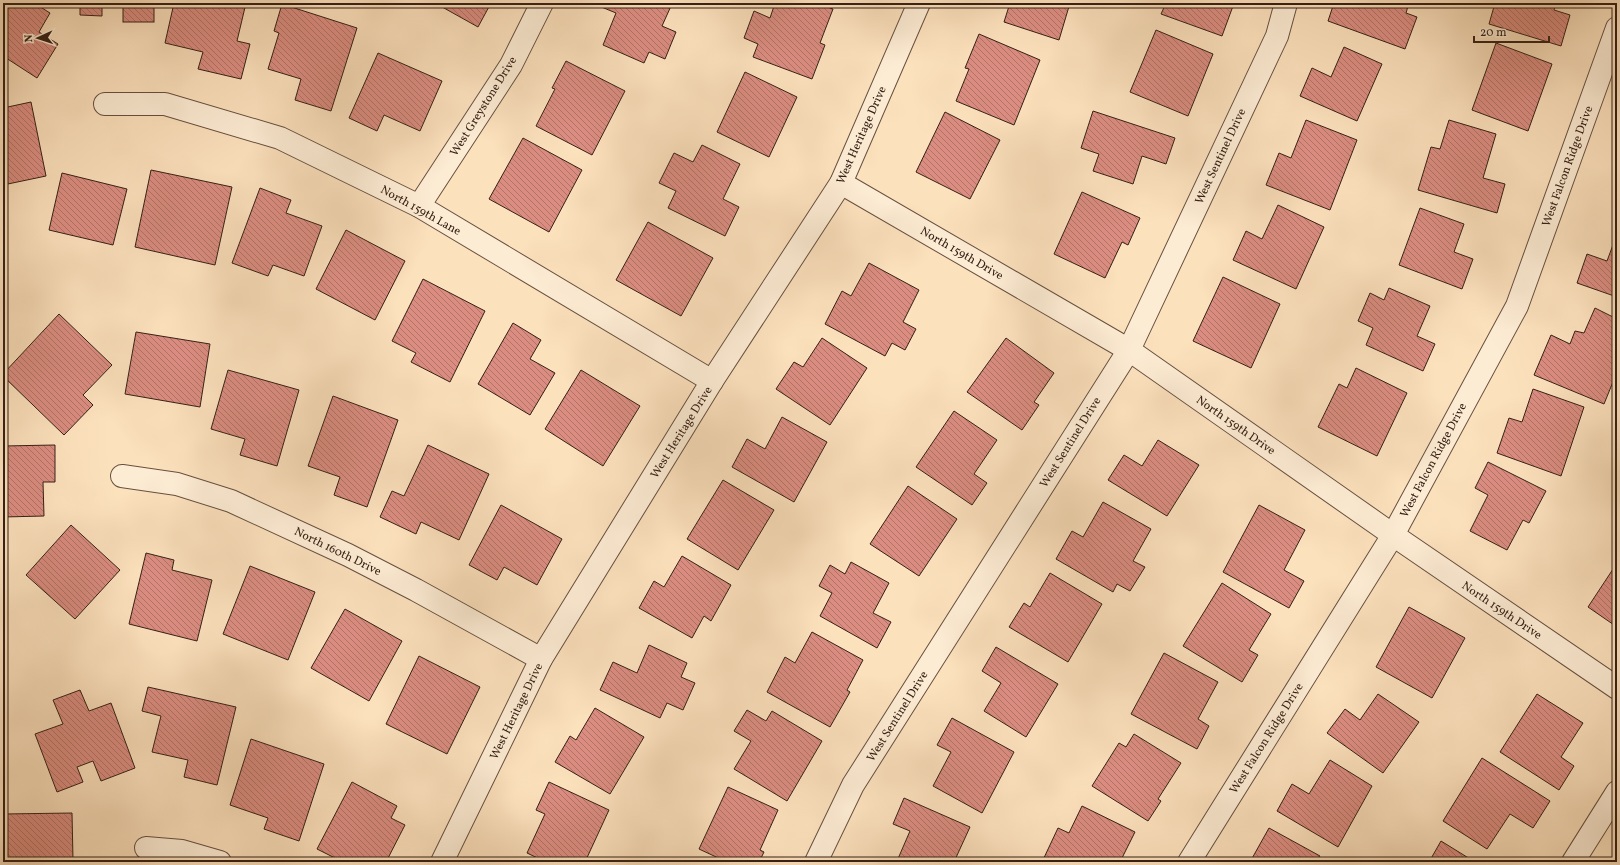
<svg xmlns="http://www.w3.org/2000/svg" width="1620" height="865" font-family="Vollkorn,serif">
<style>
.building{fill:url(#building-back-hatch);stroke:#352015}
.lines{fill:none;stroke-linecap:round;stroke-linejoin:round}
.street-casing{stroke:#67503f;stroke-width:24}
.street{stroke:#fdecd4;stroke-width:22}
.labels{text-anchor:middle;stroke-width:4;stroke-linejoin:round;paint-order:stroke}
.street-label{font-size:12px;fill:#352015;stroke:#fdecd4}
</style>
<defs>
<pattern id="building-back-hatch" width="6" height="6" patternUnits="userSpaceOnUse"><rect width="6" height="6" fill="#db8d81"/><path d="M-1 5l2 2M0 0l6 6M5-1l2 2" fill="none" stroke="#b27368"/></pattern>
</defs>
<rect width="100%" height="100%" fill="#fce1bd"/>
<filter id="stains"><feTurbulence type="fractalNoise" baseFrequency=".005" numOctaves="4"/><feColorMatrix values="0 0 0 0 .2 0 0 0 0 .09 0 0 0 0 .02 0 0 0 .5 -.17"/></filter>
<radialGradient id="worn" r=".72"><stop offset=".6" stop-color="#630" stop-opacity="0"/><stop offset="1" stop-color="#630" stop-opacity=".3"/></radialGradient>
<g class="building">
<path d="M3 3H34L50 13 39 32 58 44 37 78 3 56Z"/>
<path d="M80 3H102V16L80 15Z"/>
<rect x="123" y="3" width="31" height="19"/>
<path d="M174 3H246L237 41 250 44 241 79 198 69 203 52 165 43Z"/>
<path d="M435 3H491L478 27Z"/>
<path d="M600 3H664L671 6 662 26 676 32 665 59 649 52 644 63 603 45 616 13 599 6Z"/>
<path d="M775 3H816L833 9 820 43 825 45 812 79 753 57 758 44 744 38 754 11 770 18Z"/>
<path d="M1010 3H1070L1059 40 1004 22Z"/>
<path d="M1166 3H1225L1233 6 1222 36 1161 14Z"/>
<path d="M1334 3H1409L1406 13 1417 17 1405 49 1328 21Z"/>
<path d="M1495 3H1556L1554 10 1570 15 1561 46 1489 24Z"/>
<path d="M282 4 357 28 331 111 295 100 301 79 268 69 279 33 274 31Z"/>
<path d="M1156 30 1213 54 1188 116 1130 92Z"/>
<path d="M979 34 1040 60 1014 125 956 101 969 69 965 68Z"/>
<path d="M1496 43 1552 64 1528 131 1472 110Z"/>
<path d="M1344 47 1382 64 1357 121 1300 96 1312 68 1331 77Z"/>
<path d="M378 53 442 81 420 131 384 115 377 131 349 118Z"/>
<path d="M566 61 625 91 592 155 536 126 555 89 552 88Z"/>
<path d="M745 72 797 97 769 157 717 132Z"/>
<path d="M31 102 46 176 3 185V108Z"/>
<path d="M1093 111 1175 138 1166 164 1142 156 1133 184 1093 171 1099 154 1081 148Z"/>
<path d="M945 112 1000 140 970 199 916 172Z"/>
<path d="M1306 120 1357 140 1330 210 1266 185 1279 153 1291 158Z"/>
<path d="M1449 120 1496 134 1483 178 1505 184 1497 213 1418 190 1431 147 1440 149Z"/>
<path d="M523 138 582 170 549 232 489 199Z"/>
<path d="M702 145 740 164 723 199 739 207 725 236 668 208 676 191 659 183 674 153 693 162Z"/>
<path d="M151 170 232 187 215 265 135 247Z"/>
<path d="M62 173 127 189 113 245 49 230Z"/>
<path d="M260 188 291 200 286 213 322 226 304 276 273 265 268 276 232 263Z"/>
<path d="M1617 188V207L1613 206Z"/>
<path d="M1082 192 1140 218 1128 245 1122 242 1105 278 1054 254Z"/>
<path d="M1278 205 1324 227 1296 289 1233 260 1246 231 1262 239Z"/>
<path d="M1420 208 1464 224 1454 252 1473 259 1462 289 1399 265Z"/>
<path d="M648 222 713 258 681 316 616 280Z"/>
<path d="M346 230 405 261 375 320 316 289Z"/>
<path d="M1617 234V297L1577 283 1587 254 1607 261Z"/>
<path d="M869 263 919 290 903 322 916 329 905 350 892 343 885 356 825 324 842 291 851 296Z"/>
<path d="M1223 277 1280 304 1251 368 1193 341Z"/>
<path d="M423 279 485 311 450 382 411 362 416 353 392 341Z"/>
<path d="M1389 288 1430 306 1417 336 1435 344 1423 371 1366 345 1373 328 1358 321 1370 293 1384 300Z"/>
<path d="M1595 308 1617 319V372L1604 404 1534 375 1551 335 1570 344 1575 331 1584 333Z"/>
<path d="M59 314 112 365 83 395 93 405 64 435 3 376V374Z"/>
<path d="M513 323 541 340 530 359 555 373 530 415 478 384Z"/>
<path d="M136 332 210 344 200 407 125 394Z"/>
<path d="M822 338 867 368 830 425 776 389 794 362 803 367Z"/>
<path d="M1006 338 1054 373 1034 402 1039 405 1022 430 967 392Z"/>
<path d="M1356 368 1407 393 1377 456 1318 427 1339 384 1347 388Z"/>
<path d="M228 370 299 390 277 466 240 455 245 439 211 429Z"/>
<path d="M581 370 640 406 603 466 545 429Z"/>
<path d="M1533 389 1584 407 1561 476 1497 453 1509 418 1522 422Z"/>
<path d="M333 396 398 420 367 507 334 495 340 477 308 466Z"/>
<path d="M954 411 997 440 974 474 987 483 972 505 916 467Z"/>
<path d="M782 417 827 442 794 502 732 467 747 439 765 449Z"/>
<path d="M1158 440 1199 465 1167 516 1108 480 1124 455 1142 466Z"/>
<path d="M55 445V482H43L44 516 3 517V446Z"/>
<path d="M428 445 489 474 459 540 421 522 416 534 380 517 392 491 404 496Z"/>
<path d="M1488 462 1546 491 1529 523 1523 520 1507 550 1470 531 1488 495 1475 488Z"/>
<path d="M723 480 774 510 738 570 687 539Z"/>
<path d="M908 486 957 519 919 576 870 544Z"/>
<path d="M1103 502 1151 529 1133 561 1145 567 1130 591 1117 584 1113 592 1056 559 1072 531 1083 537Z"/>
<path d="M501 505 562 539 537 585 504 567 497 580 469 565Z"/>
<path d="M1259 505 1305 530 1284 570 1304 581 1289 608 1223 572Z"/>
<path d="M71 525 120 570 75 619 26 575Z"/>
<path d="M146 553 174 560 172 570 212 580 197 641 129 624Z"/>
<path d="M682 556 731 585 711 621 704 616 692 638 639 608 654 581 664 587Z"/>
<path d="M851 562 889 583 873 613 891 622 877 648 820 616 832 593 819 586 830 565 845 574Z"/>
<path d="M1617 563V627L1588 607Z"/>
<path d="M250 566 315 592 288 660 223 634Z"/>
<path d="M1050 573 1102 604 1068 662 1009 627 1024 603 1030 607Z"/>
<path d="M1222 583 1271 614 1249 650 1258 655 1242 682 1183 646Z"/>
<path d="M1409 607 1465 638 1432 698 1376 667Z"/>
<path d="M345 609 402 641 369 701 311 668Z"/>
<path d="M812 632 863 660 847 690 850 692 830 727 767 692 785 657 795 663Z"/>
<path d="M649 645 687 663 681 677 695 683 683 710 667 703 660 718 600 690 613 662 637 673Z"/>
<path d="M996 647 1058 684 1026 737 984 711 1001 683 982 671Z"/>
<path d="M1164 653 1218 682 1198 719 1209 726 1197 749 1131 714Z"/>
<path d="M419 656 480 687 447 754 386 724Z"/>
<path d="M148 687 236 707 217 785 184 777 188 760 152 752 161 716 142 711Z"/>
<path d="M80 690 89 711 111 703 135 768 101 781 93 761 77 767 83 782 57 792 35 734 63 724 53 700Z"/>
<path d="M1378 694 1419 722 1383 773 1327 733 1345 709 1360 720Z"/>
<path d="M1537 694 1583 723 1561 757 1574 766 1559 790 1500 752Z"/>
<path d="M595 708 644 737 610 794 555 762 570 736 576 740Z"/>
<path d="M747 710 766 721 772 711 822 741 787 801 734 769 751 741 734 731Z"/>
<path d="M952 718 1014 752 982 813 933 786 951 752 937 745Z"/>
<path d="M1134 734 1181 763 1158 799 1161 801 1148 821 1092 786 1119 743 1126 747Z"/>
<path d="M251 739 324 764 299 841 264 829 268 818 230 805Z"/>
<path d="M1482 758 1550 801 1533 828 1510 814 1487 849 1443 821Z"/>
<path d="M1330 760 1372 786 1338 847 1277 811 1292 784 1309 794Z"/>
<path d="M352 782 397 806 391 818 405 825 386 862H343L317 849Z"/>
<path d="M549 782 609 810 585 862H546L527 853 545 814 536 810Z"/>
<path d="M728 787 778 810 760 850 764 852 759 862H727L699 849Z"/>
<path d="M904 798 970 827 954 862 897 861 910 831 893 824Z"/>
<path d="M1082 806 1135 832 1120 862H1042L1058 828 1069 833Z"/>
<path d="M72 813 73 860 3 862V814Z"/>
<path d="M1269 828 1320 856 1316 862H1250Z"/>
<path d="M1441 841 1475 862H1429Z"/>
</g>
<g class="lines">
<g class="street-casing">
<g id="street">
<path d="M105 104H165L280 138 419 206 712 381"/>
<path d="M841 183 1129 350 1393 535 1617 688"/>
<path d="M419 206 511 65 542 3"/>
<path d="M122 476 177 484 231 501 348 555 416 590 541 659"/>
<path d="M146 848 182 851 220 862"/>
<path d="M442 862 541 659 712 381 841 183 919 3"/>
<path d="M816 862 853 785 1129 350 1277 36 1286 3"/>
<path d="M1189 862 1393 535 1517 306 1617 28"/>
<path d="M1573 862 1617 792"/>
</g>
</g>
<use href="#street" class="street"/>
</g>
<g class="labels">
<g class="street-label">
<text transform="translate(483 106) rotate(-58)" y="4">West Greystone Drive</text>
<text transform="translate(861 135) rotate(-66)" y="4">West Heritage Drive</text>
<text transform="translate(1220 156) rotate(-65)" y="4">West Sentinel Drive</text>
<text transform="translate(1567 166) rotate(-70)" y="4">West Falcon Ridge Drive</text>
<text transform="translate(421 210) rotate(29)" y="4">North 159th Lane</text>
<text transform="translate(962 253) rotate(30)" y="4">North 159th Drive</text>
<text transform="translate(1236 425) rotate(35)" y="4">North 159th Drive</text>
<text transform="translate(681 432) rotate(-58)" y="4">West Heritage Drive</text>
<text transform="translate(1070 442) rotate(-58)" y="4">West Sentinel Drive</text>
<text transform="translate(1433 460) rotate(-62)" y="4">West Falcon Ridge Drive</text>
<text transform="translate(338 551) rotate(26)" y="4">North 160th Drive</text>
<text transform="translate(1502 610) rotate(34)" y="4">North 159th Drive</text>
<text transform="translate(516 711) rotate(-64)" y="4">West Heritage Drive</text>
<text transform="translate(897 716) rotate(-58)" y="4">West Sentinel Drive</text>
<text transform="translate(1266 738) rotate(-58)" y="4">West Falcon Ridge Drive</text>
</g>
</g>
<rect width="1620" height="865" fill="none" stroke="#fce1bd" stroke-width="16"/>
<rect x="4" y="4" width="1612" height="857" fill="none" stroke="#352015" stroke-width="2"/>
<rect x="8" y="8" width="1604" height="849" fill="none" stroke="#352015"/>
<g transform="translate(38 38) rotate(267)" stroke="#fdecd4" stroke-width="3" paint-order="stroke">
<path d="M0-3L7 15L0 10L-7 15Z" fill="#352015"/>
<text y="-6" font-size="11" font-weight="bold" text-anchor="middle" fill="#352015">N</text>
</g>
<path d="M1474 36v6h75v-6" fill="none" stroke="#352015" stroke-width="2"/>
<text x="1480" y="36" font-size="12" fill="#352015" stroke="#fdecd4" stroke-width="3" paint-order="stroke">20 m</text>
<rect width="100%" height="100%" filter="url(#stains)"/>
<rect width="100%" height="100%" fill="url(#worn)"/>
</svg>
